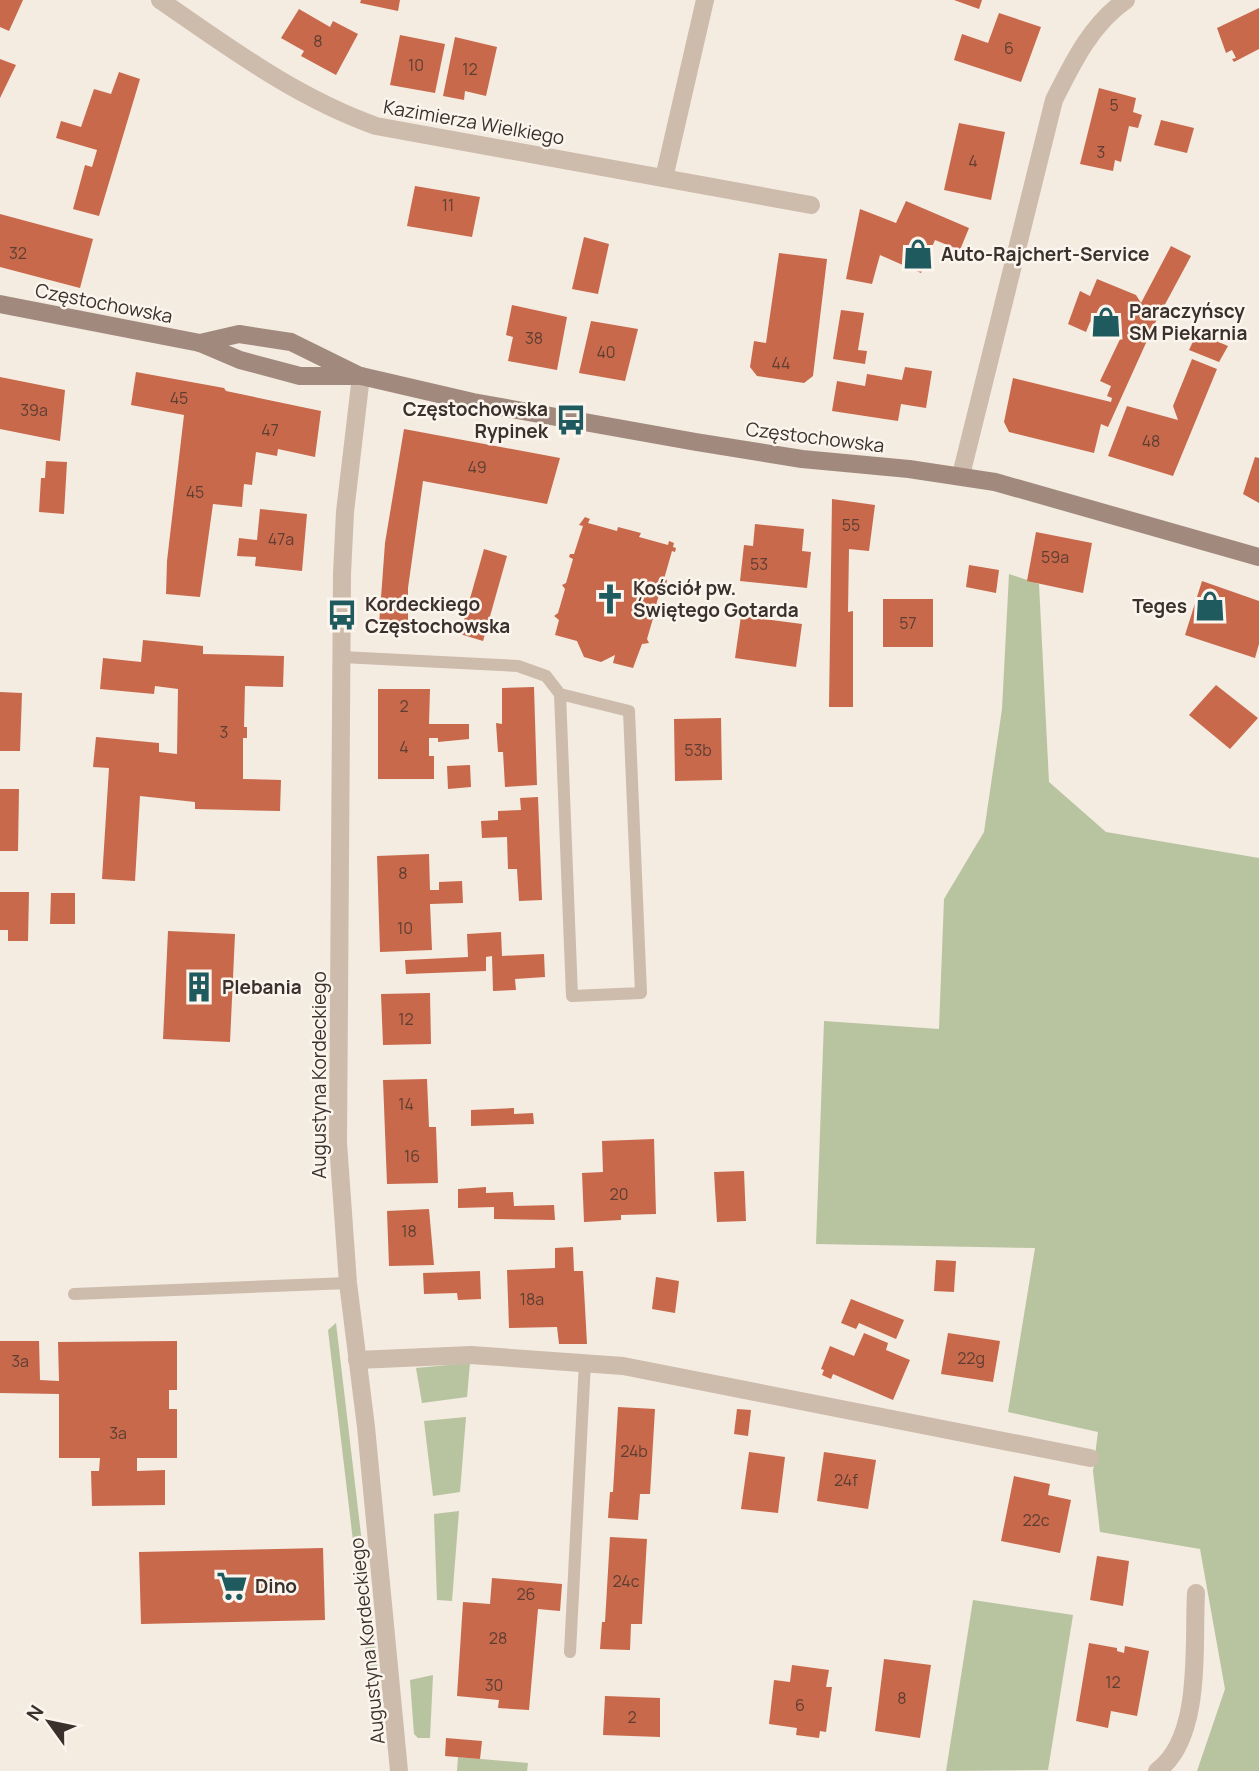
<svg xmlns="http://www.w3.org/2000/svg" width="1259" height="1771" font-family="Manrope,sans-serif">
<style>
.green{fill:#b8c4a0}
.building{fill:#c8694b}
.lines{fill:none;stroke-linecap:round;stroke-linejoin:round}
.lane{stroke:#cdbbac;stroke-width:12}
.street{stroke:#cdbbac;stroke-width:18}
.secondary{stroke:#a18a7d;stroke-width:18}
.labels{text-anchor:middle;stroke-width:5;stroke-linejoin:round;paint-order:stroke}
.number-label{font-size:16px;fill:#5e3e33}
.street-label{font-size:19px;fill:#3b302b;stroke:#fbf5ee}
.poi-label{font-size:19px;font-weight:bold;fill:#3b302b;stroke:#fbf5ee;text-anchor:start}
</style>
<rect width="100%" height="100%" fill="#f4ebe1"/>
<g class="green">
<path d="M1009 574 1039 584 1049 782 1106 832 1259 858V1771H1197L1225 1689 1200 1549 1100 1532 1093 1471 1098 1432 1008 1412 1035 1248 816 1244 824 1021 939 1029 944 899 984 832 1002 709Z"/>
<path d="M336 1323 366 1577 358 1583 328 1330Z"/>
<path d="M470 1363 467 1397 422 1403 416 1368Z"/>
<path d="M466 1417 460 1492 433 1496 424 1421Z"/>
<path d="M459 1511 452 1601 437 1600 434 1514Z"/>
<path d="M359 1600 371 1604 381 1699 372 1700Z"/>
<path d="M973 1600 1073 1615 1048 1770 946 1771Z"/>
<path d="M433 1675 430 1738H418L414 1734 410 1680Z"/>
<path d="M458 1757 528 1763 527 1771H457Z"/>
</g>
<g class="building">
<path d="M0 0H23L9 31 0 27Z"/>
<path d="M361 0H400L398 11 360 3Z"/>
<path d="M954 0H982L979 9Z"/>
<path d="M1259 8V49L1234 62 1232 59 1236 58 1232 50 1226 53 1217 28Z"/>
<path d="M299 9 330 27 333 21 358 34 336 75 301 56 304 51 281 38Z"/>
<path d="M999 13 1041 27 1021 82 954 60 962 34 988 43Z"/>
<path d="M400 35 445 44 435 93 390 85Z"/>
<path d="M455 37 497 47 486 96 465 91 464 100 443 96Z"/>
<path d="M0 59 16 65 0 98Z"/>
<path d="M119 72 140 79 99 216 73 209 85 165 92 167 97 150 56 138 61 121 81 127 94 89 111 94Z"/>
<path d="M1099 88 1136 98 1133 112 1142 115 1138 128 1129 126 1121 162 1115 160 1113 171 1080 164Z"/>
<path d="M1161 120 1194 128 1187 153 1154 145Z"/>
<path d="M959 123 1005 132 991 200 944 190Z"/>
<path d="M415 186 480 197 472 237 407 226Z"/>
<path d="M906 201 969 228 960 250 935 240 921 273 880 255 872 284 846 279 860 209 896 223Z"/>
<path d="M0 214 93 239 80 288 0 267Z"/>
<path d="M584 237 609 244 598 294 572 289Z"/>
<path d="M1171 246 1191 256 1155 323 1108 427 1101 424 1094 453 1009 432 1004 422 1013 378 1111 402 1112 398 1107 396 1111 386 1100 381 1122 335 1090 322 1086 332 1068 324 1080 291 1090 296 1097 279 1136 295 1141 303Z"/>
<path d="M779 253 827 259 813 376 804 383 757 376 750 367 754 341 766 343Z"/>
<path d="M512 305 567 317 557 370 508 361 513 337 506 335Z"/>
<path d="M841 310 864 313 858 350 867 351 865 364 833 359Z"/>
<path d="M591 321 638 329 625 381 579 373Z"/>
<path d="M1197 333 1228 346 1219 362 1189 350Z"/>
<path d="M1192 359 1217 369 1173 476 1108 456 1127 406 1178 420 1173 406Z"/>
<path d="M905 367 932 371 926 408 901 404 898 421 832 411 837 381 865 386 867 374 902 380Z"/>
<path d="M136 372 224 388 226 391 321 411 315 457 278 449 277 456 256 452 252 485 244 484 242 507 213 504 200 597 166 594 167 561 184 415 131 405Z"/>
<path d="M0 377 65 390 60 441 0 429Z"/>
<path d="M404 429 560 458 547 504 423 481 408 588V629L379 625 385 543Z"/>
<path d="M1255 457 1259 458V503L1243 494Z"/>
<path d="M46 461 67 462 64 514 39 512 41 478H45Z"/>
<path d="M832 499 875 505 869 551 849 549 848 612 853 611V707H829Z"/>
<path d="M260 509 307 514 302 571 255 566 256 557 237 556 239 538 257 540Z"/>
<path d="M585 517 590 519 588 523 617 531 618 527 641 533 639 537 668 545 669 541 674 543 673 547 676 548 675 552 672 551 664 579 667 580 666 585 662 584 655 609 658 612 654 615 647 639 649 643 642 644 633 668 613 663 615 655 601 662 584 657 577 641 555 635 559 620 554 616 558 613 565 589 562 585 566 583 573 559 569 557 570 554H574L583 526 579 525Z"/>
<path d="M755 524 804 529 802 551 811 552 807 588 740 581 744 545 753 546Z"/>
<path d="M1036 532 1092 543 1083 593 1027 581Z"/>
<path d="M484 549 507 556 483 641 460 634Z"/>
<path d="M969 565 999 570 996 593 966 587Z"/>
<path d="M1202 581 1259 601V644L1255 658 1185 635Z"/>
<rect x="883" y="599" width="50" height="48"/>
<path d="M741 616 802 624 796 667 735 658Z"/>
<path d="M143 640 203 646V654L284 656 283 687 245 686 244 727H247V738H243V779L281 780 280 811 195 809V802L140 796 135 881 102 879 109 768 93 767 96 737 159 743V752L177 754 178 689 155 686 154 694 100 689 103 658 141 662Z"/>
<path d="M1216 685 1258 718 1230 749 1189 715Z"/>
<path d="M534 687 537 785 505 787 503 752H498L496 723 502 724V688Z"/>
<path d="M378 689H430L429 724H469V739L438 742V738H429V756H434V779H378Z"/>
<path d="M0 692 22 693 20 751H0Z"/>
<path d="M721 718 722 780 675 781 674 719Z"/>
<path d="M470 765 471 787 448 789 447 766Z"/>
<path d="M0 789H19L18 851H0Z"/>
<path d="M538 797 542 900 519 901 517 869H508L507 837 482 838 481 821 498 820V811L521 810 520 798Z"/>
<path d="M429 854 430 890H439V882L462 881 463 903 430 904 432 950 380 952 377 856Z"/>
<path d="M0 892H29L28 941H8V930H0Z"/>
<path d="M51 893H75V924H50Z"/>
<path d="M168 931 235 934 230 1042 163 1039Z"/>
<path d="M501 932 502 956 544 954 545 977 515 979 516 990 493 991 492 956 486 957V971L406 974 405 960 468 957 467 934Z"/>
<path d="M430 993 431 1044 383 1045 381 994Z"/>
<path d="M427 1079 429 1127H436L438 1183 387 1184 383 1080Z"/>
<path d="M514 1108V1114L533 1113 534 1124 471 1126V1110Z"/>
<path d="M654 1139 656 1214 621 1215V1220L584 1222 582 1173 603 1172 602 1141Z"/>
<path d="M744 1171 746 1221 717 1222 714 1172Z"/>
<path d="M486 1187V1193L513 1192 514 1206 554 1205 555 1220 494 1219V1207L458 1208V1189Z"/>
<path d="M429 1209 434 1265 389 1266 387 1211Z"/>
<path d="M573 1247 574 1271H583L587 1344H559L557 1327 509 1328 507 1270 555 1268V1248Z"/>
<path d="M936 1260 956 1261 954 1292 934 1291Z"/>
<path d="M480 1271 481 1299 458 1300 457 1293 424 1294 423 1273Z"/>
<path d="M656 1277 679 1281 675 1313 652 1309Z"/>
<path d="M851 1299 904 1320 896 1339 859 1323 856 1329 841 1323Z"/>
<path d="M864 1333 888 1343 886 1350 910 1360 893 1400 833 1374 831 1379 822 1375 824 1370 821 1369 830 1346 854 1356Z"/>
<path d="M948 1333 1000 1341 993 1382 941 1374Z"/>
<path d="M0 1341H39L40 1380 59 1381 58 1342 177 1341V1390H169V1409H177V1458H137V1471L165 1470V1505L92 1506 91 1471H99L100 1458H59V1394L0 1393Z"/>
<path d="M618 1407 655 1409 650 1494H640L638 1520 608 1518 610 1492H613Z"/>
<path d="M737 1409 751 1410 748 1436 734 1434Z"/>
<path d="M749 1452 785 1457 778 1513 741 1509Z"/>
<path d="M824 1452 876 1460 868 1509 817 1501Z"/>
<path d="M1014 1476 1050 1484 1048 1495 1071 1500 1060 1553 1001 1541Z"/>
<path d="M610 1537 647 1539 642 1624H631L630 1650 600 1649 602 1622H605Z"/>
<path d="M323 1548 325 1620 141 1624 139 1552Z"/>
<path d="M1097 1556 1129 1561 1123 1606 1090 1600Z"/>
<path d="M492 1578 562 1584 560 1611 538 1609 529 1710 498 1708 499 1700 457 1696 463 1602 490 1604Z"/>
<path d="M1089 1643 1117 1648V1651L1124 1653 1125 1646 1149 1651 1137 1716 1111 1711 1108 1728 1076 1721Z"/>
<path d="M884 1659 931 1665 920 1738 875 1731Z"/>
<path d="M792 1665 829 1670 826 1687H832L826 1732 820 1731 819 1738 796 1735 797 1728 769 1724 774 1680 790 1682Z"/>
<path d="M605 1696 660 1698V1737L603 1735Z"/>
<path d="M446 1738 482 1741 480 1759 445 1756Z"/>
</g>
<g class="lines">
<g class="lane">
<path d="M342 657 518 666 546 676 560 694 629 711 641 993 572 996 560 694"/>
<path d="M74 1294 348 1283"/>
<path d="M570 1652 585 1362"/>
</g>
<g class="street">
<path d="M160 0C230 48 295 97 376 126L811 205"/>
<path d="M664 178 705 0"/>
<path d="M361 376 345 512 342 574 338 1143 348 1283 366 1427 399 1771"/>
<path d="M961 475 1054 100C1072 64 1091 24 1126 0"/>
<path d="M357 1360 471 1355 623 1366 1090 1458"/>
<path d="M1157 1771C1203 1738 1193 1644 1196 1593"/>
</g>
<g class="secondary">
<path d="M0 304 200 343 240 360 300 376H361L473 402 696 442 802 459 909 469 995 482 1259 557"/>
<path d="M200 343 239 334 291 342 358 375"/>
</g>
</g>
<defs>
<g id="shop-bare" transform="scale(2.415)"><path d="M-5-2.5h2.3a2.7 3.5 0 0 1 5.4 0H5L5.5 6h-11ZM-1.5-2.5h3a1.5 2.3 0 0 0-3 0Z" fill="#1f5a5e" stroke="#fbf5ee" stroke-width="2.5" paint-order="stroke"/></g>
<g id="bus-bare" transform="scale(2.415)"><path d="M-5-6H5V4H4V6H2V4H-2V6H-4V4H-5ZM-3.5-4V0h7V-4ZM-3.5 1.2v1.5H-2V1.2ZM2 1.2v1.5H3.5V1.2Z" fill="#1f5a5e" stroke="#fbf5ee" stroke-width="2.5" paint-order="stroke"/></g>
<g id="church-bare" transform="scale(2.415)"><path d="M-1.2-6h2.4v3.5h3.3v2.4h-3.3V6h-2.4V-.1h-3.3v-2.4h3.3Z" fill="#1f5a5e" stroke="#fbf5ee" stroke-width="2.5" paint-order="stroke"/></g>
<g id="building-bare" transform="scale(2.415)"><path d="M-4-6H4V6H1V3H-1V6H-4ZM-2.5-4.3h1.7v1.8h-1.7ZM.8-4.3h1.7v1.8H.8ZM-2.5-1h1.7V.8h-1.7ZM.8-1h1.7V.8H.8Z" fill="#1f5a5e" stroke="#fbf5ee" stroke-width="2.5" paint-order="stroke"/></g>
<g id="supermarket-bare" transform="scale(2.415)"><path d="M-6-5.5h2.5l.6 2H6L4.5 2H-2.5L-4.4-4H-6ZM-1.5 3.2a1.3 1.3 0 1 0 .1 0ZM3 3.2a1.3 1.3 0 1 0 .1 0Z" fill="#1f5a5e" stroke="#fbf5ee" stroke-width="2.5" paint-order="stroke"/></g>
</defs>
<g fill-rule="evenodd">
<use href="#shop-bare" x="918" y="254"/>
<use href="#shop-bare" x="1106" y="322"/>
<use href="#bus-bare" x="571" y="420"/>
<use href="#church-bare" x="610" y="599"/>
<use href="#shop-bare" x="1210" y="606"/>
<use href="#bus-bare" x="342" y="615"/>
<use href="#building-bare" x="199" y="987"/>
<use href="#supermarket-bare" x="232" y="1586"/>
</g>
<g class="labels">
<g class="number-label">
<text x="318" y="47">8</text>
<text x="1009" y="54">6</text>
<text x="416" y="71">10</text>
<text x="470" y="75">12</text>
<text x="1114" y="111">5</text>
<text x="1101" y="158">3</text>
<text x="973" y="167">4</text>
<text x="448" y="211">11</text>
<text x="18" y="259">32</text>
<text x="534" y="344">38</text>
<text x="606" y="358">40</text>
<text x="781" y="369">44</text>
<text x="179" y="404">45</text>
<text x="34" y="416">39a</text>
<text x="270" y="436">47</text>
<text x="1151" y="447">48</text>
<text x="477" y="473">49</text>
<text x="195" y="498">45</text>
<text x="851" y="531">55</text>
<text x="281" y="545">47a</text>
<text x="1055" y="563">59a</text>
<text x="759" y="570">53</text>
<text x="908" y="629">57</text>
<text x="404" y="712">2</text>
<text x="224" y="738">3</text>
<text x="404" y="753">4</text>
<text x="698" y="756">53b</text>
<text x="403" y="879">8</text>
<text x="405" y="934">10</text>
<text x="406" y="1025">12</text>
<text x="406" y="1110">14</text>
<text x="412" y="1162">16</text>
<text x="619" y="1200">20</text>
<text x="409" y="1237">18</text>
<text x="532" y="1305">18a</text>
<text x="971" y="1364">22g</text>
<text x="20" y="1367">3a</text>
<text x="118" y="1439">3a</text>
<text x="634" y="1457">24b</text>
<text x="846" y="1486">24f</text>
<text x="1036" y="1526">22c</text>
<text x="626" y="1587">24c</text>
<text x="526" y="1600">26</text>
<text x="498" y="1644">28</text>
<text x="1113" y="1688">12</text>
<text x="494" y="1691">30</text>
<text x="902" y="1704">8</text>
<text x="800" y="1711">6</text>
<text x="632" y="1723">2</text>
</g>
<g class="street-label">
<text transform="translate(474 122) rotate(10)" y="7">Kazimierza Wielkiego</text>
<text transform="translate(104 303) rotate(11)" y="7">Częstochowska</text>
<text transform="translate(815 437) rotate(7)" y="7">Częstochowska</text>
<text transform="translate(319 1075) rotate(-90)" y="7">Augustyna Kordeckiego</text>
<text transform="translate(367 1641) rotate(-96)" y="7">Augustyna Kordeckiego</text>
</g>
<g class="poi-label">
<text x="941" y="261">Auto-Rajchert-Service</text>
<text x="1129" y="318">Paraczyńscy<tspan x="1129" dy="22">SM Piekarnia</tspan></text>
<text x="548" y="416" text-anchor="end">Częstochowska<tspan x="548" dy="22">Rypinek</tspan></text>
<text x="633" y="595">Kościół pw.<tspan x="633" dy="22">Świętego Gotarda</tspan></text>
<text x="365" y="611">Kordeckiego<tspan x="365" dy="22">Częstochowska</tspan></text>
<text x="1187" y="613" text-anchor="end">Teges</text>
<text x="222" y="994">Plebania</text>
<text x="255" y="1593">Dino</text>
</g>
</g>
<g transform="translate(49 1722) rotate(303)" stroke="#fbf5ee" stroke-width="5" paint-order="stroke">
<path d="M0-5L12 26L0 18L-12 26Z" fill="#3b302b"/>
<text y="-10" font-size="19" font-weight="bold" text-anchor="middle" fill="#3b302b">N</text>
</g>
</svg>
